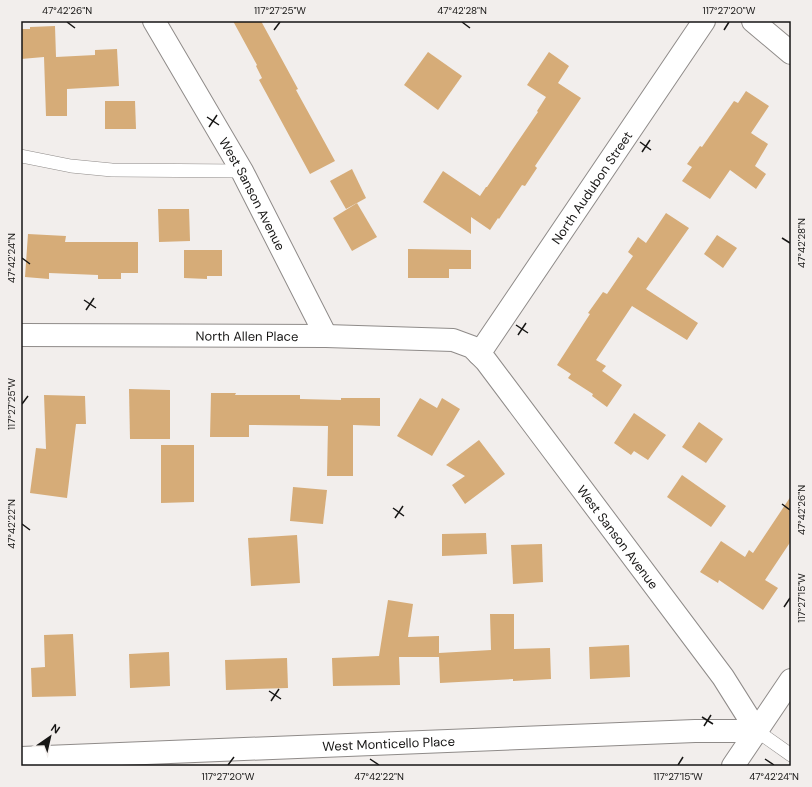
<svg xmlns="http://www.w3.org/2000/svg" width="812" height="787" font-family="'DM Sans',sans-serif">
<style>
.building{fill:#d6ac78}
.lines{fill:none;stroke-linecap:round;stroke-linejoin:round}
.lane-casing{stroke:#8f8b89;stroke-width:14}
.street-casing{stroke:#8f8b89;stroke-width:24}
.secondary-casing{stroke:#8f8b89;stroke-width:24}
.lane{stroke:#fff;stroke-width:13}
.street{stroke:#fff;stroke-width:22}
.secondary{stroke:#fff;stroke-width:22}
.ticks{fill:none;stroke:#161514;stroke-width:1.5}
.labels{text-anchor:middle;stroke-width:3;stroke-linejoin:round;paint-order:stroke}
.street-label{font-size:13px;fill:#161514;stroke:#f2eeec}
.neatline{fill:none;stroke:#161514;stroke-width:1.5}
.ticks-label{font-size:10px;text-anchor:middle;fill:#161514}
</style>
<rect width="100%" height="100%" fill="#f2eeec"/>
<g class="building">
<path d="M233 21H261L298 89 296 90 335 161 310 174 259 80 262 78 256 66 257 65Z"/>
<path d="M55 26 56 57 95 55V50L117 49 119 86 67 89V116H46L44 57 21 59V29H30V27Z"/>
<path d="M428 52 462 76 438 110 404 85Z"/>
<path d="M549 52 569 66 558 83 581 98 535 166 537 168 525 186 522 185 499 219 498 218 490 230 471 217V234L423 202 443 171 480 196 486 187H487L538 112 537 111 546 97 527 85Z"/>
<path d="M746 91 769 106 751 133 768 144 755 166 766 174 756 189 730 170 710 199 682 181 692 167 687 164 700 146 702 147 734 101 738 103Z"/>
<path d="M105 101H135L136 129H105Z"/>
<path d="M352 169 366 198 346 209 330 181Z"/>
<path d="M357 203 377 237 352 251 333 218Z"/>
<path d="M158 209H189L190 241 159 242Z"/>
<path d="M666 213 689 228 646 289 698 323 687 340 632 306 596 360 606 366 602 371 622 385 607 407 592 396 593 394 568 378 571 374 557 365 590 314 588 313 603 292 607 294 633 256 628 252 638 237 646 243Z"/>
<path d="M28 234 66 236 65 242H138V273H121V279H98V275L49 273V279L25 277Z"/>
<path d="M717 235 737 248 723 268 704 254Z"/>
<path d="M408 249 471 250V269H449V278H408Z"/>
<path d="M184 250H222V276H207V279L184 278Z"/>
<path d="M129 389 170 390V439H130Z"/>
<path d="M211 393H236L235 395H300V399L341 400V398H380V426L353 425V476H327L328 426 249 425V437H210Z"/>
<path d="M44 395 85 396 86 424H76L67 498 30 493 36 448 46 449Z"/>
<path d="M420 398 437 408 442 398 460 409 432 456 397 436Z"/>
<path d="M634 413 666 435 648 460 634 451 631 455 614 443Z"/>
<path d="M699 422 723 439 706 463 682 447Z"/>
<path d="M479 440 505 474 465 504 452 485 465 476 446 465Z"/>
<path d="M161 445H194V502L161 503Z"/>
<path d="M682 475 726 506 711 527 667 497Z"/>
<path d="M293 487 327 490 323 524 290 521Z"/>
<path d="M791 496V541L765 580 778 588 763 610 719 580 718 583 700 572 721 541 745 557 749 550 753 553Z"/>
<path d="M486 533 487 554 442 556V534Z"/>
<path d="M297 535 300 583 251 586 248 538Z"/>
<path d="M542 544 543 582 513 584 511 545Z"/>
<path d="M388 600 413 604 408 637 439 636V653L491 650 490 614H514V649L550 648 551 679 513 681V679L440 683 439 657H399L400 685 333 686 332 658 379 656Z"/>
<path d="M73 634 76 696 32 697 31 668 45 667 44 635Z"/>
<path d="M629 645 630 677 590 679 589 647Z"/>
<path d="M169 652 170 686 130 688 129 654Z"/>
<path d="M287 658 288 688 226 690 225 660Z"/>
</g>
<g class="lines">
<g class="lane-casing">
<g id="lane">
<path d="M21 156 71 166 112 170 242 171"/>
<path d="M757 731 791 755"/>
</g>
</g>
<g class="street-casing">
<g id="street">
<path id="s1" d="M154 21 242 171 326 336"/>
<path id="s2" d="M21 335 326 336 453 340 472 347 486 361 723 677 757 731"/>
<path id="s3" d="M479 354 704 21"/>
<path id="s4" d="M21 758 695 731H757"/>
</g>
</g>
<g class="secondary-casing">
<g id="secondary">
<path d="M753 21 791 53"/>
<path d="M733 766 791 680"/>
</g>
</g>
<use href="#lane" class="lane"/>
<use href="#street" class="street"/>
<use href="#secondary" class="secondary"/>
</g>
<path class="ticks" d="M67 22 75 28M462 22 470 28M274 30 280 22M724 30 729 22M207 117 219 125M209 127 217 115M640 142 651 150M642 152 650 140M782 238 790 243M22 258 30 264M84 300 96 308M86 310 94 298M516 325 528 333M518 335 526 323M22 404 28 396M782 504 790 510M393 508 404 516M395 518 403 506M22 524 30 530M784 607 790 598M269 691 281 699M271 701 279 689M702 717 713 724M704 726 711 715M370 759 379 765M765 759 774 765M228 765 234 757M678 765 683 757"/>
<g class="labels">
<g class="street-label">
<text dy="5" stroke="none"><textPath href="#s3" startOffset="201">North Audubon Street</textPath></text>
<text dy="5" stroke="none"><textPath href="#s1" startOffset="199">West Sanson Avenue</textPath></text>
<text dy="5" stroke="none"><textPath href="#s2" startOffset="226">North Allen Place</textPath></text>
<text dy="5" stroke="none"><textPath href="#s2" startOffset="692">West Sanson Avenue</textPath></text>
<text dy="5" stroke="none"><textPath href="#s4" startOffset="368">West Monticello Place</textPath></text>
</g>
</g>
<rect width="812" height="787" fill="none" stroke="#f2eeec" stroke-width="44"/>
<g transform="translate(50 737) rotate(34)" stroke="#f2eeec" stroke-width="3" paint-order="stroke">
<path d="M0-3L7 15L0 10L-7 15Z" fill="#161514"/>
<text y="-6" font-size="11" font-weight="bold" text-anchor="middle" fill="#161514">N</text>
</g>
<rect x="22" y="22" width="768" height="743" class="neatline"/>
<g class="ticks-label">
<text x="67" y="14">47°42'26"N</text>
<text x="280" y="14">117°27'25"W</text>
<text x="462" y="14">47°42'28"N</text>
<text x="729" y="14">117°27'20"W</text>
<text transform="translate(801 243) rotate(-90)" y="4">47°42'28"N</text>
<text transform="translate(11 258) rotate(-90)" y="4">47°42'24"N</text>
<text transform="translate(11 404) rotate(-90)" y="4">117°27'25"W</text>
<text transform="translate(801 510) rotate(-90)" y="4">47°42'26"N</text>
<text transform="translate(11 524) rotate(-90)" y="4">47°42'22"N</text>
<text transform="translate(801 598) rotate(-90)" y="4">117°27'15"W</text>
<text x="228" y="780">117°27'20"W</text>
<text x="379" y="780">47°42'22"N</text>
<text x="678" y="780">117°27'15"W</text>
<text x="774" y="780">47°42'24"N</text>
</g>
</svg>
